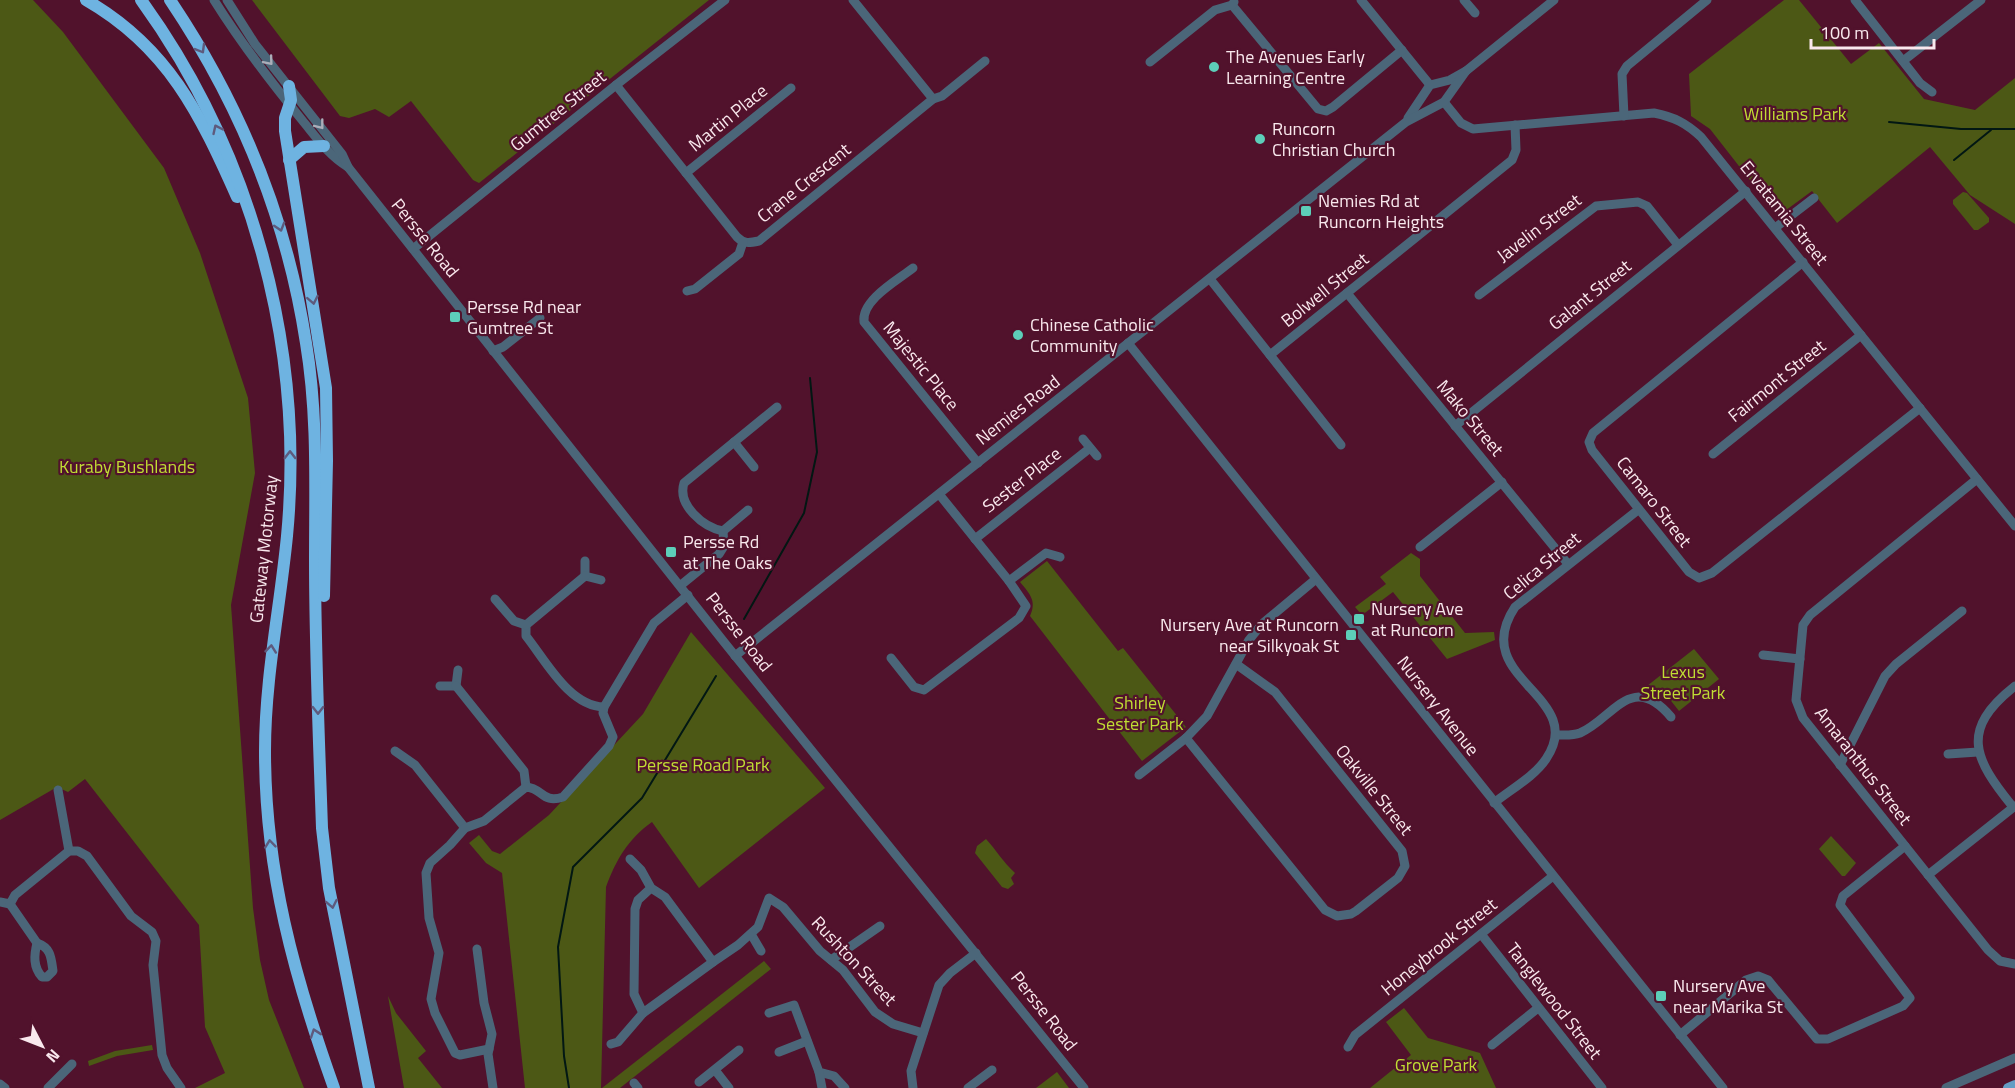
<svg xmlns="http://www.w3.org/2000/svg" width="2015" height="1088" font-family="'Titillium Web',sans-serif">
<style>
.green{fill:#4c5815}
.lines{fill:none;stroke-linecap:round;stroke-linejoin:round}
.stream{stroke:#021713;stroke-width:2}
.minor{stroke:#4b6679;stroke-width:9}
.major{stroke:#649dc4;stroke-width:10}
.highway{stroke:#6eb3e1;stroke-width:12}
.oneway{stroke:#5e5a7d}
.oneway2{stroke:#abaeb9}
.poi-dot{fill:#5dceb9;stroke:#51122c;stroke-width:2}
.labels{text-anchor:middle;stroke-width:4.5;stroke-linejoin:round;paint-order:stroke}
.poi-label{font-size:18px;fill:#f9e8ed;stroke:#51122c;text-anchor:start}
.street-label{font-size:18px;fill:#f9e8ed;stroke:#51122c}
.park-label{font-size:18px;fill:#c0dd34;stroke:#51122c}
</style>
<rect width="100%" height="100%" fill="#51122c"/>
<g class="green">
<path d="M0 0H33L63 32 164 168 200 253 248 398 255 473 231 605 253 908 260 960 269 1000 304 1088H195L225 1073 205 1027 199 925 85 779 68 792 57 787 0 820Z"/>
<path d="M252 0H709L479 183 473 180 411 101 389 117 375 109 349 118 340 116Z"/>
<path d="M1784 0H1799L1851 64 1879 43 1924 99 1975 110 2015 78V224L1970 195 1930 147 1837 223 1812 191 1778 216 1710 129 1691 116 1689 74Z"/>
<path d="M1963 192 1967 193 1989 218V222L1978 230H1974L1953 204V200Z"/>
<path d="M1411 553 1420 559V576L1465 633 1494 632 1495 640 1447 659 1393 592 1362 615 1355 607 1386 584 1380 577Z"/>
<path d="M1047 561 1118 651 1123 648 1186 727 1142 761 1030 616C1037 601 1030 594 1020 582Z"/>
<path d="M691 632 825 788 699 888 652 822C628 839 616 860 606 887L601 1088H525L502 873 486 863 469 843 479 835 492 851 500 854 549 815 643 714Z"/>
<path d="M1694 649 1719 679 1679 711 1668 697 1647 686Z"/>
<path d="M1831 836 1856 863 1845 876H1842L1819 849Z"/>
<path d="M986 839C997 851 1003 862 1015 873L1011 878 1014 884 1008 889 1002 887 975 853 977 846Z"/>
<path d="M764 961 771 969 620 1088H602Z"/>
<path d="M388 996 396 1013 426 1051 418 1058 442 1088H404Z"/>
<path d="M1404 1008 1428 1038 1480 1053 1496 1088H1370L1411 1055 1386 1022Z"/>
<path d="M152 1045 153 1050 117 1056 89 1066 88 1061 115 1051Z"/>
<path d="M1057 1072 1069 1088H1036Z"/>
</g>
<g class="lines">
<g class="stream">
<path d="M1889 122 1961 129H2015"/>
<path d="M1954 160 1991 130"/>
<path d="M744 619 804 513 817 452 810 378"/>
<path d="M569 1088 564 1056 558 947 573 867 642 798 716 676"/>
</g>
<g class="minor">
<path d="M214 0C241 43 270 81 302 120 316 137 329 156 348 167"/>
<path d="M227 0 255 44 342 154 348 167 724 642 1084 1088"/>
<path d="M853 0 933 99"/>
<path d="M1361 0 1430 85"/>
<path d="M1464 0 1475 13"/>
<path d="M1855 0 1920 83 1932 92"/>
<path d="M1232 5 1318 109 1326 111 1333 107 1402 50"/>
<path d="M1903 61 1981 0"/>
<path d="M1150 62 1215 10 1232 5 1234 2"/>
<path d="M616 85 737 237C744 244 749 243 759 241L933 99 942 96 985 61"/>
<path d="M1444 102 1461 123 1473 129 1654 113C1674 117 1686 123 1701 137L2015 526"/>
<path d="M1624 116 1622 74 1627 66 1707 0"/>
<path d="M1408 118 1430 85 1450 80 1466 71 1554 0"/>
<path d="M686 173 791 88"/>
<path d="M1775 228 1814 198"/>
<path d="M413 249 616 85 725 0"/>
<path d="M1803 262 1593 433 1589 442 1592 450 1689 572 1699 578 1712 573 1920 408"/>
<path d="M913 268C898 280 861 300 864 322L978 463"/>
<path d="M1210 279 1341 445"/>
<path d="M687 291 695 289 739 254 743 242"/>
<path d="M1347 293 1568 564"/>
<path d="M1479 295 1596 206 1638 202 1647 206 1678 245"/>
<path d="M1128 343 1723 1088"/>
<path d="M493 351 503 347 540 318"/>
<path d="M1270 355 1512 160 1516 150 1515 125"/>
<path d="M1455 426 1746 191"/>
<path d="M1083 439 1097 456"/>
<path d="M734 442 754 467"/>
<path d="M1713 454 1861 335"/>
<path d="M1977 479 1810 615 1803 625 1796 700 1803 718 1988 950 2000 961 2015 964"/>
<path d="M748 510 723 531C703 527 677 505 684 483L777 407"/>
<path d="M975 539 1090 448"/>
<path d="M1420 547 1502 482"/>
<path d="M585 561V576L601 580"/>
<path d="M585 576 526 625V636C546 661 569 706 604 707"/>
<path d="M1009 581 1046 553 1060 557"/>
<path d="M681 585 719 554 724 546 723 531"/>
<path d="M495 599 514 621 526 625"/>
<path d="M1763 655 1800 659"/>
<path d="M735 656 1406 122 1444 102 1466 71"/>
<path d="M891 658 914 687 924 690 1019 618 1026 606 1009 581 939 494"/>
<path d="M440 686H456L458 670"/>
<path d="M456 686 524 771 526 787"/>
<path d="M1556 735C1565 735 1572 736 1580 733 1613 719 1631 670 1671 717"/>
<path d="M1186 738 1325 910 1337 916 1351 914 1356 911 1398 878 1405 866 1402 851 1275 692 1236 664"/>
<path d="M395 751 415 765 465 828"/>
<path d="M1948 754 1978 752"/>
<path d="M1840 765 1885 676 1896 664 1962 611"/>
<path d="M1139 775 1186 738 1207 716 1249 640 1262 624 1316 579"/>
<path d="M58 790 69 851"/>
<path d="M1494 803C1510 790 1535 776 1546 759 1589 696 1467 679 1515 607L1638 510"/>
<path d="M2013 807C1974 759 1959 730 2015 686"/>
<path d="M630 859 641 870 651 888 638 900 635 909 634 994 643 1013 713 962 665 897 651 888"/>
<path d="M1928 875 2015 806"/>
<path d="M0 902 10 904 15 895 69 851H78L87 856 131 916 152 932 156 941 153 965 162 1055 167 1068 181 1088"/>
<path d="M10 904 37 943"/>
<path d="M751 934 761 951"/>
<path d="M1481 934 1602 1088"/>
<path d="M37 943C51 948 51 957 53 971L47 977H42C33 967 34 955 37 943Z"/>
<path d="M477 949 484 1003 492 1034 488 1054 493 1088"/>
<path d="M831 960 880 926"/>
<path d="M713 962 738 945 758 927 769 898 783 907 820 951 843 970 875 1012 893 1024 923 1033"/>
<path d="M769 1013 794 1005 819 1072 834 1076 845 1088"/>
<path d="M1680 1035 1746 980 1758 976 1768 980 1817 1039H1828L1903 1006 1910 998 1840 905 1843 896 1905 846"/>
<path d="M611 1044 618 1042 643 1013"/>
<path d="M1492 1045 1538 1008"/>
<path d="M1348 1047 1355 1035 1553 876"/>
<path d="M489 1049 460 1055 455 1053 435 1013 431 999 439 953 429 918 426 873 430 863 450 845 465 828 484 821 526 787C543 788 542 804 563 797L609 746 613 737 603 713 604 707 654 623 688 595"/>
<path d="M779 1052 807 1041"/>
<path d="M715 1070 729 1088"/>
<path d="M819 1072 822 1088"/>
<path d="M699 1082 739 1050"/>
<path d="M634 1083 638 1088"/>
<path d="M0 1084 5 1088"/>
<path d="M48 1088 72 1064"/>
<path d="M913 1088 911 1071 939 985 950 973 976 953"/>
<path d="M968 1088 992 1070"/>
<path d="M1946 1088 2015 1058"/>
</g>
<path class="major" d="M2008 1088 2015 1085"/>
<g class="highway">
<path d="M86 0C168 47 200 114 237 197"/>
<path d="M141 0C252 153 305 348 287 536 280 608 265 678 265 751 265 871 294 976 334 1088"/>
<path d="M170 0C240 104 287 219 306 343 318 415 315 488 315 560 315 650 319 739 322 828L329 888 369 1088"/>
<path d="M289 86 291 100 285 118V131L326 388 327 461 324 596"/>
<path d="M289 160 304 147 324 146"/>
</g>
</g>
<defs><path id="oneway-chevron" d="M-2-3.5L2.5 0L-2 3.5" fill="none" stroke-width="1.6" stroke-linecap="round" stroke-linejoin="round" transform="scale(1.5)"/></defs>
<g class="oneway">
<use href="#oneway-chevron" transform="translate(201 49) rotate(60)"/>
<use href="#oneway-chevron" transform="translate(217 129) rotate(-115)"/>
<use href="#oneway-chevron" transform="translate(280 227) rotate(73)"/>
<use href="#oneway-chevron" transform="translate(313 300) rotate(79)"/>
<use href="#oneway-chevron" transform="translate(290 455) rotate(-90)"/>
<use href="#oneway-chevron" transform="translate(271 649) rotate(-84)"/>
<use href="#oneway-chevron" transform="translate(318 710) rotate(90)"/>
<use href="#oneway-chevron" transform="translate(270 844) rotate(-96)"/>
<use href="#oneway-chevron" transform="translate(332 904) rotate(79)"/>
<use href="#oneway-chevron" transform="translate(315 1033) rotate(-109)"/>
</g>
<g class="oneway2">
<use href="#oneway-chevron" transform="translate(269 61) rotate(50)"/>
<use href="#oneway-chevron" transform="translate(320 125) rotate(52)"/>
</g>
<g class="poi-dot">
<circle cx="1214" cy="67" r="6"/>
<circle cx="1260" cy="139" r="6"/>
<rect x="1300" y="205" width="12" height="12" rx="3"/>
<rect x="449" y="311" width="12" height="12" rx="3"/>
<circle cx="1018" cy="335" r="6"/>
<rect x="665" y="546" width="12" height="12" rx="3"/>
<rect x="1353" y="613" width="12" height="12" rx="3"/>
<rect x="1345" y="629" width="12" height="12" rx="3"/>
<rect x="1655" y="990" width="12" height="12" rx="3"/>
</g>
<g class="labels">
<g class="poi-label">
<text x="1226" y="63">The Avenues Early<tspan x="1226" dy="21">Learning Centre</tspan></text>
<text x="1272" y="135">Runcorn<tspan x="1272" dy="21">Christian Church</tspan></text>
<text x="1318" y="207">Nemies Rd at<tspan x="1318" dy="21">Runcorn Heights</tspan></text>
<text x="467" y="313">Persse Rd near<tspan x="467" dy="21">Gumtree St</tspan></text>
<text x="1030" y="331">Chinese Catholic<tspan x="1030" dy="21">Community</tspan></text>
<text x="683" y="548">Persse Rd<tspan x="683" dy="21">at The Oaks</tspan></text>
<text x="1371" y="615">Nursery Ave<tspan x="1371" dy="21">at Runcorn</tspan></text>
<text x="1339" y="631" text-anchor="end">Nursery Ave at Runcorn<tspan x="1339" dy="21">near Silkyoak St</tspan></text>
<text x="1673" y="992">Nursery Ave<tspan x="1673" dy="21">near Marika St</tspan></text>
</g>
<g class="street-label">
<text transform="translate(558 111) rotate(-39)" y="6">Gumtree Street</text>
<text transform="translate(728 118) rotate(-39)" y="6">Martin Place</text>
<text transform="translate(804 183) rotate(-39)" y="6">Crane Crescent</text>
<text transform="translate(1784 213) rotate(51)" y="6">Ervatamia Street</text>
<text transform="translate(1539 228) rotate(-37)" y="6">Javelin Street</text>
<text transform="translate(425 238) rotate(51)" y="6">Persse Road</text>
<text transform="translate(1325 290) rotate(-39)" y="6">Bolwell Street</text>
<text transform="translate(1590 295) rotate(-39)" y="6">Galant Street</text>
<text transform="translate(921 366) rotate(51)" y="6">Majestic Place</text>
<text transform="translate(1777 381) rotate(-39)" y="6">Fairmont Street</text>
<text transform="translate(1018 410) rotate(-38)" y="6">Nemies Road</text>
<text transform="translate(1470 418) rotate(50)" y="6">Mako Street</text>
<text transform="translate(1022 480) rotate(-38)" y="6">Sester Place</text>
<text transform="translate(1654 502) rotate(52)" y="6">Camaro Street</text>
<text transform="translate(264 549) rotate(-84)" y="6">Gateway Motorway</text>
<text transform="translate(1542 566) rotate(-40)" y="6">Celica Street</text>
<text transform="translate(739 632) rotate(52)" y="6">Persse Road</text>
<text transform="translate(1438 706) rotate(52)" y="6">Nursery Avenue</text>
<text transform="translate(1863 766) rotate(52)" y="6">Amaranthus Street</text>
<text transform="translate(1374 790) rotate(51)" y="6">Oakville Street</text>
<text transform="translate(1439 947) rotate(-39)" y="6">Honeybrook Street</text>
<text transform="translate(854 961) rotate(47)" y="6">Rushton Street</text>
<text transform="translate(1554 1001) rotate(52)" y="6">Tanglewood Street</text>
<text transform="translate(1044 1011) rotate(52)" y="6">Persse Road</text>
</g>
<g class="park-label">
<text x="1795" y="120">Williams Park</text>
<text x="127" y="473">Kuraby Bushlands</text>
<text x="1683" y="678">Lexus<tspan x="1683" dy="21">Street Park</tspan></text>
<text x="1140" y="709">Shirley<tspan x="1140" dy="21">Sester Park</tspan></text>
<text x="703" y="771">Persse Road Park</text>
<text x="1436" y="1071">Grove Park</text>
</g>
</g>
<g transform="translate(42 1046) rotate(132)" stroke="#51122c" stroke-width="4.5" paint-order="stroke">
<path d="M0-4.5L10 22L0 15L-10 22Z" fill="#f9e8ed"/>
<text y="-9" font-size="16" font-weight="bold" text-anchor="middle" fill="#f9e8ed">N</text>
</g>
<path d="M1811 39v9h123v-9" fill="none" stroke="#f9e8ed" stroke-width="3"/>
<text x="1820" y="39" font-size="18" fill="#f9e8ed" stroke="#51122c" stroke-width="4.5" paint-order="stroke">100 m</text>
</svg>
